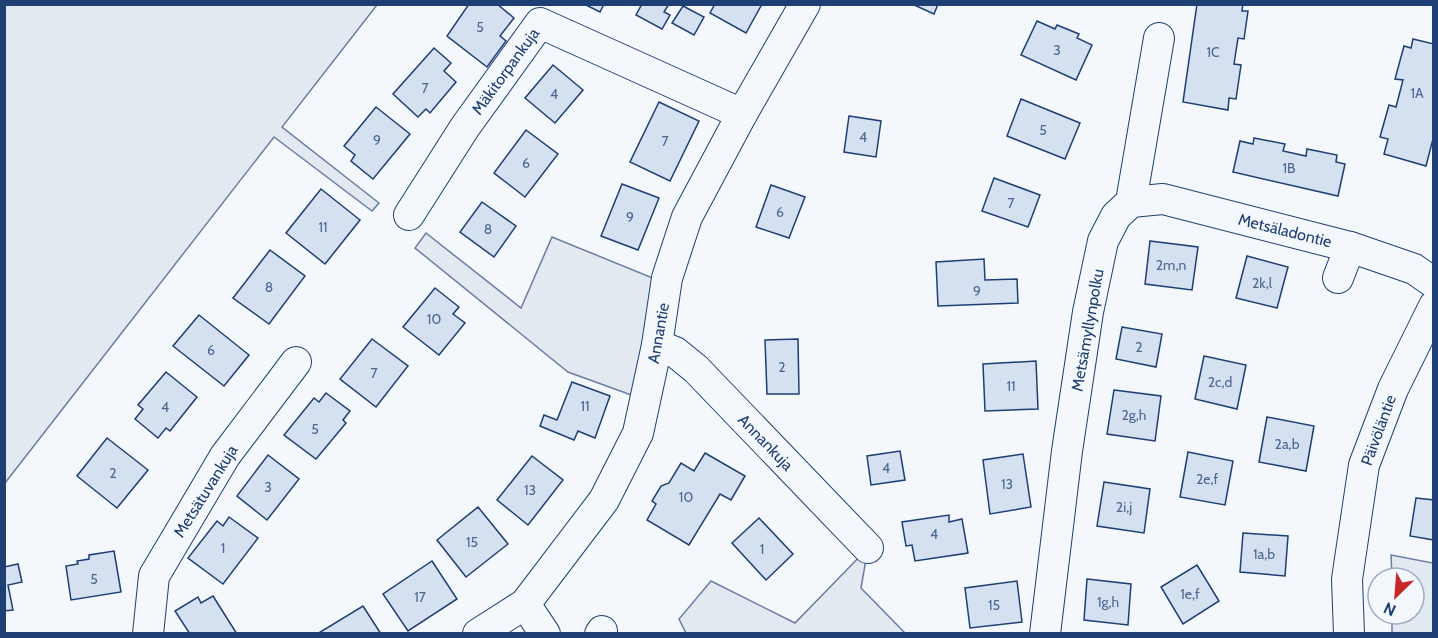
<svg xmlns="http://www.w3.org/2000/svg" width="1438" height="638" font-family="Cabin,sans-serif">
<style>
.green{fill:#e3e9f0;stroke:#687fa3;stroke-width:1.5}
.building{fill:#d5e0f0;stroke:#1d3f73;stroke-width:1.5}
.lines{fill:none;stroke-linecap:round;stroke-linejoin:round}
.minor-casing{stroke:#1d3f73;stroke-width:32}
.minor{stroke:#f4f7fb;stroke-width:30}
.labels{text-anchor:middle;stroke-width:4.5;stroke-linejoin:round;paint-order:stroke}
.number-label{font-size:14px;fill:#4b6792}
.street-label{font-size:16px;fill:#1d3f73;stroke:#f4f7fb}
</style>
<rect width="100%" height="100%" fill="#f4f7fb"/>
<g class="green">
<path d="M5 4 377 5 282 127 379 203 372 211 274 137 5 483Z"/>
<path d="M426 233 521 308 552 237 655 279 634 396 568 372 415 248Z"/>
<path d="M868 548 861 588 905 633H686L679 619 711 581 795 623Z"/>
<path d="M1391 555 1433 563V633H1392V614H1414V578H1392Z"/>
</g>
<g class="building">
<path d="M469 4H497L514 18 500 36 506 41 487 67 447 36Z"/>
<path d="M584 4H604L600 12Z"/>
<path d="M642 4H669L664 12 670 15 662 29 636 15Z"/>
<path d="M715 4H762L746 33 710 13Z"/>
<path d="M912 4H938L934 14Z"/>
<path d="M1197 4H1243L1242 11H1248L1244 39 1238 38 1234 64 1241 65 1236 99 1229 98 1228 110 1183 102Z"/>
<path d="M683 6 704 17 694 35 672 23Z"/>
<path d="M1037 21 1055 29 1057 25 1079 34 1077 38 1092 45 1076 80 1021 55Z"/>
<path d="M1413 39 1434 44V135L1426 166 1384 154 1388 139 1380 137 1389 105 1396 107 1403 80 1395 79 1404 46 1411 48Z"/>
<path d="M434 48 451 63 444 71 456 82 430 113 426 109 418 117 393 94Z"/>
<path d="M553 65 583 90 555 123 525 98Z"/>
<path d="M1021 99 1080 123 1065 159 1007 136Z"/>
<path d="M659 102 699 121 670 181 630 162Z"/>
<path d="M376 107 410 134 373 179 351 161 355 155 344 146Z"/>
<path d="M849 116 881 121 876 157 844 152Z"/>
<path d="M526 130 558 154 525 197 494 173Z"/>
<path d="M1254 138 1285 144 1283 151 1306 156 1307 149 1337 155 1336 162 1345 164 1338 196 1233 172 1240 141 1253 144Z"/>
<path d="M994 178 1040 195 1028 227 982 211Z"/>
<path d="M622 184 659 198 638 250 601 236Z"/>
<path d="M771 185 805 197 789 238 756 227Z"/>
<path d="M321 189 360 220 325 264 286 233Z"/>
<path d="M482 202 516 226 494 257 460 232Z"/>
<path d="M1150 241 1198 247 1192 290 1145 284Z"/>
<path d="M270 250 305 276 269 324 233 298Z"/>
<path d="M1247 256 1288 267 1277 308 1236 298Z"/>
<path d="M984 259 985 280 1017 279 1018 303 938 306 936 262Z"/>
<path d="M435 288 459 307 453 314 465 323 439 355 403 327Z"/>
<path d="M199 315 249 355 224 386 173 346Z"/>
<path d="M1122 327 1162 334 1156 367 1116 359Z"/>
<path d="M372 339 408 366 376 407 340 379Z"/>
<path d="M798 339 799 394H767L765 340Z"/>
<path d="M1204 356 1246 365 1237 409 1195 399Z"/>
<path d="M1036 361 1038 409 985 411 983 364Z"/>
<path d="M166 372 197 397 170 431 166 428 158 438 135 419 143 409 138 405Z"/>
<path d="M572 382 610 396 595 438 578 431 574 440 540 426 544 415 557 420Z"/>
<path d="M1114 390 1161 396 1155 441 1107 434Z"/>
<path d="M326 393 350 411 343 420 346 423 316 459 284 435 314 398 319 402Z"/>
<path d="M1267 417 1314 426 1306 471 1259 462Z"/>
<path d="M107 438 148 470 117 508 77 476Z"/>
<path d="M900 451 905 480 871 485 867 456Z"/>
<path d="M1188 452 1233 461 1225 505 1180 497Z"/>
<path d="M705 453 745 476 731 500 720 494 689 545 647 520 656 504 652 501 661 486 669 483 681 463 694 471Z"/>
<path d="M1023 454 1031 507 990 514 983 460Z"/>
<path d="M268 455 299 479 267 520 237 496Z"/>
<path d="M532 456 563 480 528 525 497 500Z"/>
<path d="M1104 482 1150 489 1144 533 1097 526Z"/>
<path d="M1416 498 1434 500V540L1410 536Z"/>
<path d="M478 507 508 544 466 577 437 540Z"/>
<path d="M949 515V522L962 519 968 553 915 561 912 545 906 546 902 522Z"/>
<path d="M229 517 258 538 223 584 188 558 217 521 223 526Z"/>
<path d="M759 518 793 554 766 580 732 543Z"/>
<path d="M1243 533 1288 536 1285 576 1240 572Z"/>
<path d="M114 551 121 592 71 600 66 566 78 564 77 561 89 559V555Z"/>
<path d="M432 561 457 599 408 631 383 594Z"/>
<path d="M18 564 22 582 8 585 13 610 4 611V567Z"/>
<path d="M1197 565 1219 601 1183 624 1161 587Z"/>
<path d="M1087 579 1131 584 1128 625 1084 620Z"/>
<path d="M1017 581 1022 622 970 628 965 588Z"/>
<path d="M213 596 237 634H190L175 611 198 597 201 603Z"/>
<path d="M363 606 381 634H317Z"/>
</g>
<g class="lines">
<g class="minor-casing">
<g id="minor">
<path d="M1131 202 1163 199 1350 247 1414 269 1434 283"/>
<path d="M409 215 465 127 540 23 742 114"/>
<path d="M1338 278 1350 247"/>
<path d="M657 345 675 352 696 369 868 548"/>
<path d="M525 604 545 634"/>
<path d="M148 634 154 576 225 456 296 362"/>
<path d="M478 634 525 604 604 500 638 433 657 345 667 278 687 217 742 114 805 4"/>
<path d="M600 634 602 631"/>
<path d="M1045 634 1067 451 1088 312 1103 241 1116 216 1131 202 1159 38"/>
<path d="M1349 634 1347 579 1364 465 1393 389 1434 306"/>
</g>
</g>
<use href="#minor" class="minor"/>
</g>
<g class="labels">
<g class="number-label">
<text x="480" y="32">5</text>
<text x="1057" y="55">3</text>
<text x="1213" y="57">1C</text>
<text x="425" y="93">7</text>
<text x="1417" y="98">1A</text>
<text x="554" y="99">4</text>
<text x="1043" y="135">5</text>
<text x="863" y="142">4</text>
<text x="377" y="145">9</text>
<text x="665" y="146">7</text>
<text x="526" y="168">6</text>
<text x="1289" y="173">1B</text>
<text x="1011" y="208">7</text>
<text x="780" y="217">6</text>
<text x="630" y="222">9</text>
<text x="323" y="232">11</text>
<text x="488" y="234">8</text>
<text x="1171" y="270">2m,n</text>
<text x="1262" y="288">2k,l</text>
<text x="269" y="292">8</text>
<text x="977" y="296">9</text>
<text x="434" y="324">10</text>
<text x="1139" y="352">2</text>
<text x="211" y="355">6</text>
<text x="782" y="372">2</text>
<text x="374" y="378">7</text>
<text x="1220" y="387">2c,d</text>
<text x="1011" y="391">11</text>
<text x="585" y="411">11</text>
<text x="165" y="412">4</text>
<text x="1134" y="420">2g,h</text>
<text x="315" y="434">5</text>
<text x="1287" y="449">2a,b</text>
<text x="886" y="473">4</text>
<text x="113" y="478">2</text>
<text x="1207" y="484">2e,f</text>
<text x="1007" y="489">13</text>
<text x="268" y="492">3</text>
<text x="530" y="495">13</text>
<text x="686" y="502">10</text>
<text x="1124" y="512">2i,j</text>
<text x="934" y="539">4</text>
<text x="472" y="547">15</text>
<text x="223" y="553">1</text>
<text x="762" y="554">1</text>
<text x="1264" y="559">1a,b</text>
<text x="94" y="584">5</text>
<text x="1190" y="599">1e,f</text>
<text x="420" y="602">17</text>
<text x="1108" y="607">1g,h</text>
<text x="994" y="610">15</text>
</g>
<g class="street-label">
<text transform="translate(505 71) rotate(-54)" y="6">Mäkitorpankuja</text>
<text transform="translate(1285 230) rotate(14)" y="6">Metsäladontie</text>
<text transform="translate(1087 330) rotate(-80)" y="6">Metsämyllynpolku</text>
<text transform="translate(658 333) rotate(-80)" y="6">Annantie</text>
<text transform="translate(1378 430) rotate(-70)" y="6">Päivöläntie</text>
<text transform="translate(766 442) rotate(46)" y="6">Annankuja</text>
<text transform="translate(205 491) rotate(-58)" y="6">Metsätuvankuja</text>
</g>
</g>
<rect width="1438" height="638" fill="none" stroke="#1d3f73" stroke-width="12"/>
<g transform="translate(1396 596) rotate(205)"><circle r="28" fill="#f4f7fb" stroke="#9eadc5" stroke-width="1.5"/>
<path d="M0-4.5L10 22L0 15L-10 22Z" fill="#c62828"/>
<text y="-9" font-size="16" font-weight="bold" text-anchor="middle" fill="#1d3f73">N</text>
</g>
</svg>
